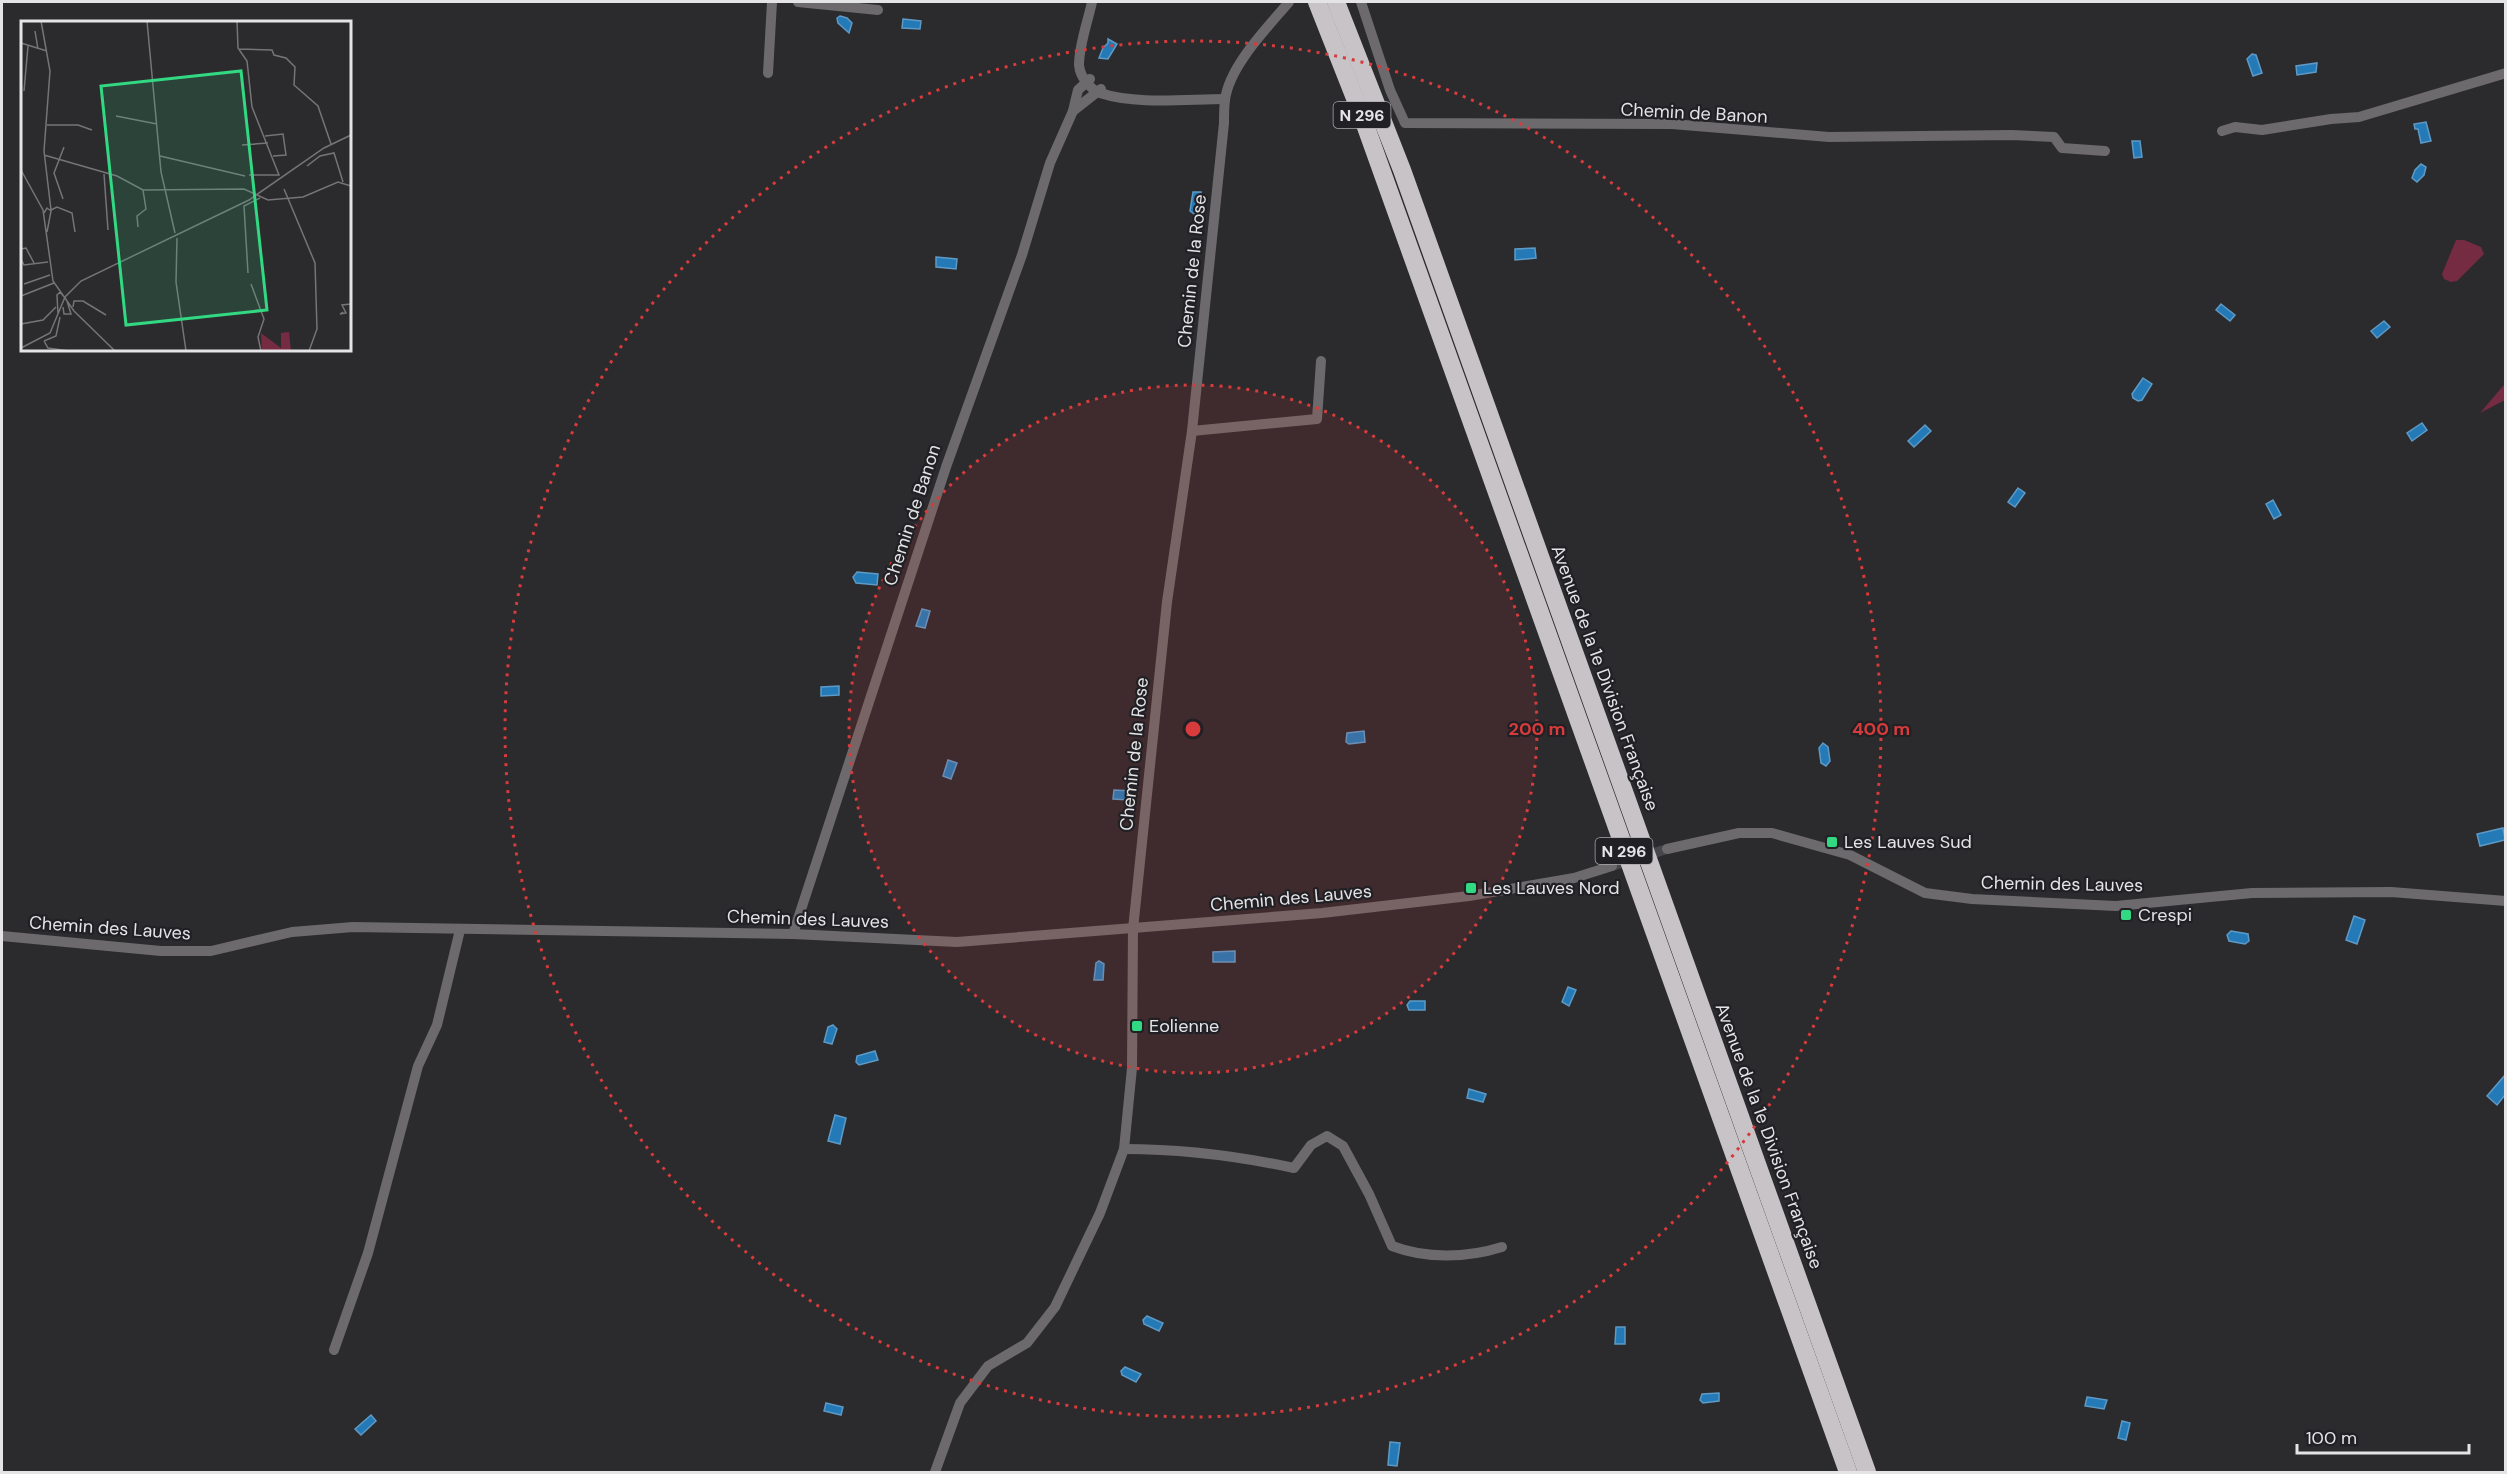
<svg xmlns="http://www.w3.org/2000/svg" width="2507" height="1474" font-family="'DM Sans',sans-serif">
<style>
.green{fill:#752c42}
.water{fill:#247ab7;stroke:#5e9ac5;stroke-width:1.5}
.lines{fill:none;stroke-linecap:round;stroke-linejoin:round}
.street-tunnel{stroke:#474649;stroke-width:10;stroke-dasharray:10 5;stroke-linecap:butt}
.street{stroke:#6c6a6c;stroke-width:10}
.highway{stroke:#c8c3c7;stroke-width:18}
.ring{fill:none;stroke:#d73b3b;stroke-width:3;stroke-dasharray:3 6}
.poi-dot{fill:#32d882;stroke:#212024;stroke-width:2}
.labels{text-anchor:middle;stroke-width:4.5;stroke-linejoin:round;paint-order:stroke}
.shield{fill:#212024;stroke:#aaa8ab;stroke-width:1.5}
.shield-label{font-size:16px;font-weight:bold;fill:#e4e3e5}
.street-label{font-size:18px;fill:#e4e3e5;stroke:#212024}
.poi-label{font-size:18px;fill:#e4e3e5;stroke:#212024;text-anchor:start}
.inset-road{fill:none;stroke:#757477;stroke-width:1.5}
.view{fill:#32d882;fill-opacity:0.15;stroke:#32d882;stroke-width:3}
.inset-edge{fill:none;stroke:#e4e3e5;stroke-width:3}
.centre{fill:#d73b3b;stroke:#212024;stroke-width:3}
.ring-label{font-size:18px;text-anchor:middle;font-weight:bold;fill:#d73b3b;stroke:#212024;stroke-width:4.5;stroke-linejoin:round;paint-order:stroke}
</style>
<rect width="100%" height="100%" fill="#2b2a2d"/>
<g class="green">
<path d="M2456 240H2464L2481 247 2484 254 2457 281 2451 282 2444 279 2442 274Z"/>
<path d="M2505 384V400L2480 413 2503 386Z"/>
</g>
<g class="water">
<path d="M840 16 847 18 852 23 849 33 838 23 837 18Z"/>
<path d="M903 19 921 21 920 29 902 28Z"/>
<path d="M1108 39 1117 44 1108 59 1099 58 1103 48 1108 43Z"/>
<path d="M2252 54 2256 55 2262 73 2253 76 2247 59Z"/>
<path d="M2317 63 2316 72 2297 75 2296 66Z"/>
<path d="M2426 122 2431 141 2421 143 2418 129H2415L2414 124Z"/>
<path d="M2140 141 2142 157 2134 158 2132 141Z"/>
<path d="M2421 164 2426 167 2424 175 2417 182 2412 178 2415 170Z"/>
<path d="M1193 192H1201L1199 212 1194 214 1190 211Z"/>
<path d="M1535 248 1536 258 1515 260V249Z"/>
<path d="M936 257 957 259 956 269 936 267Z"/>
<path d="M2221 304 2235 315 2230 321 2216 310Z"/>
<path d="M2384 321 2390 327 2377 338 2371 331Z"/>
<path d="M2143 378 2152 384 2142 400 2138 401 2133 398 2132 394Z"/>
<path d="M2422 423 2427 430 2412 441 2407 433Z"/>
<path d="M1925 425 1931 431 1914 447 1908 441Z"/>
<path d="M2018 488 2025 493 2015 507 2008 502Z"/>
<path d="M2273 500 2281 515 2274 519 2266 504Z"/>
<path d="M857 572 878 574 877 585 856 583 853 577Z"/>
<path d="M922 609 930 611 925 628 916 626Z"/>
<path d="M839 686V695L821 696V687Z"/>
<path d="M1364 731 1365 742 1349 744 1346 742 1347 733Z"/>
<path d="M1823 743 1828 747 1830 761 1826 766 1821 763 1819 748Z"/>
<path d="M948 760 957 763 951 779 943 776Z"/>
<path d="M1114 790 1131 791 1130 800 1113 799Z"/>
<path d="M2503 828 2505 840 2480 846 2477 834Z"/>
<path d="M2354 916 2365 920 2357 944 2346 940Z"/>
<path d="M2231 931 2248 934 2249 941 2245 944 2229 941 2227 935Z"/>
<path d="M1235 951V962H1213V952Z"/>
<path d="M1099 961 1104 964 1103 980H1094L1096 963Z"/>
<path d="M1568 987 1576 990 1569 1006 1562 1002Z"/>
<path d="M1410 1001H1425V1010H1409L1407 1005Z"/>
<path d="M833 1025 837 1029 832 1044 824 1042 828 1027Z"/>
<path d="M875 1051 878 1060 859 1065 856 1062 857 1056Z"/>
<path d="M2505 1075V1095L2497 1105 2487 1096Z"/>
<path d="M1469 1089 1486 1094 1483 1102 1467 1098Z"/>
<path d="M835 1115 846 1118 840 1144 828 1141Z"/>
<path d="M1147 1316 1163 1323 1159 1331 1144 1324 1143 1320Z"/>
<path d="M1616 1327H1625V1344H1615Z"/>
<path d="M1125 1367 1141 1374 1136 1382 1122 1375 1121 1371Z"/>
<path d="M1719 1393V1401L1703 1403 1700 1400 1702 1394Z"/>
<path d="M2087 1397 2107 1400 2104 1409 2085 1406Z"/>
<path d="M826 1403 843 1407 841 1415 824 1411Z"/>
<path d="M371 1415 376 1421 361 1435 355 1429Z"/>
<path d="M2122 1421 2130 1423 2126 1440 2118 1438Z"/>
<path d="M1390 1442 1400 1443 1397 1466 1388 1465Z"/>
</g>
<g class="lines">
<path class="street-tunnel" d="M1612 866 1667 849"/>
<g class="street">
<path d="M798 2 878 10"/>
<path d="M1092 2C1088 21 1079 45 1079 65 1080 77 1090 89 1100 93 1136 105 1187 99 1225 99"/>
<path d="M1361 2 1390 90 1405 123 1672 124 1829 137 2012 135 2054 137 2062 148 2105 151"/>
<path d="M768 73 772 2"/>
<path d="M1073 111 1101 89"/>
<path d="M2222 131 2235 127 2262 130 2331 119 2359 117 2506 73"/>
<path d="M1192 431 1317 419 1321 361"/>
<path d="M1667 849 1739 833H1772L1850 855 1925 893 1972 899 2116 906 2252 893 2391 892 2506 901"/>
<path d="M793 934 946 467 1022 255 1050 163 1073 111 1078 90 1090 79"/>
<path d="M2 936 161 951H211L292 932 353 927 793 934 957 942 1322 913 1469 896 1574 878 1612 866"/>
<path d="M1124 1149C1181 1149 1238 1156 1294 1168L1311 1145 1327 1136 1343 1146 1369 1194 1392 1246C1426 1259 1467 1258 1502 1247"/>
<path d="M334 1350 368 1253 418 1066 437 1025 460 930"/>
<path d="M935 1472 960 1403 988 1366 1027 1343 1055 1307 1100 1213 1124 1149 1132 1068 1133 929 1167 602 1192 431 1224 123C1224 116 1224 107 1225 100 1229 66 1268 27 1289 2"/>
</g>
<g class="highway">
<path d="M1317 2 1362 116 1848 1472"/>
<path d="M1336 2 1402 170 1867 1472"/>
</g>
</g>
<circle cx="1193" cy="729" r="344" fill="#d73b3b" fill-opacity=".12"/>
<g class="ring">
<circle cx="1193" cy="729" r="344"/>
<circle cx="1193" cy="729" r="688"/>
</g>
<g class="poi-dot">
<rect x="1826" y="836" width="12" height="12" rx="3"/>
<rect x="1465" y="882" width="12" height="12" rx="3"/>
<rect x="2120" y="909" width="12" height="12" rx="3"/>
<rect x="1131" y="1020" width="12" height="12" rx="3"/>
</g>
<g class="labels">
<g class="shield">
<rect x="1333.5" y="102" width="57" height="26" rx="4.5"/>
<rect x="1595.5" y="838" width="57" height="26" rx="4.5"/>
</g>
<g class="shield-label">
<text x="1362" y="121">N 296</text>
<text x="1624" y="857">N 296</text>
</g>
<g class="street-label">
<text transform="translate(1694 113) rotate(3)" y="6">Chemin de Banon</text>
<text transform="translate(1192 271) rotate(-84)" y="6">Chemin de la Rose</text>
<text transform="translate(912 515) rotate(-72)" y="6">Chemin de Banon</text>
<text transform="translate(1605 678) rotate(70)" y="6">Avenue de la 1e Division Française</text>
<text transform="translate(1134 754) rotate(-84)" y="6">Chemin de la Rose</text>
<text transform="translate(2062 884) rotate(1)" y="6">Chemin des Lauves</text>
<text transform="translate(1291 898) rotate(-5)" y="6">Chemin des Lauves</text>
<text transform="translate(808 919) rotate(2)" y="6">Chemin des Lauves</text>
<text transform="translate(110 928) rotate(4)" y="6">Chemin des Lauves</text>
<text transform="translate(1769 1136) rotate(70)" y="6">Avenue de la 1e Division Française</text>
</g>
<g class="poi-label">
<text x="1844" y="848">Les Lauves Sud</text>
<text x="1483" y="894">Les Lauves Nord</text>
<text x="2138" y="921">Crespi</text>
<text x="1149" y="1032">Eolienne</text>
</g>
</g>
<g transform="translate(21 21)">
<rect width="330" height="330" fill="#2b2a2d"/>
<path d="M268 311 270 330H241L240 312 260 327V312Z" fill="#752c42"/>
<path class="inset-road" d="M20 0 29 50 23 130 30 189M126 0 140 151 154 212M216 0 217 27 226 40 231 86 258 154H228M14 10 17 28M0 22 26 30M218 28 251 29 253 34 265 37 274 46 273 64 297 85 310 123M3 70 7 25M95 95 136 103M26 104H57L71 109M244 115 262 113 265 134 252 135M221 124 247 122M23 134 96 155 122 169 223 168 247 179 282 176 317 161 330 165M139 135 224 155M286 145 299 135 313 132 322 161M0 149 22 189 32 260 53 290 94 330M83 153 87 209M263 168 294 242 296 308 288 330M42 178 33 152 43 126M30 189 36 186 51 192 54 211M23 192 26 187 30 190 26 211M117 206 116 195 125 188 122 169M156 217 155 261 165 330M0 228 5 227 13 242M0 238 3 244 27 241M227 252 223 185 239 177M3 263 29 254M230 263 243 298 237 316 240 330M0 275 33 262M42 286 43 293H50L46 280M52 286 53 280H62L85 294M322 291 319 293 325 292 321 284 330 283M37 293 36 274 39 271 45 278M0 303 22 299 35 286M23 320 35 315 39 296M23 320 27 327 48 330M0 327 29 312 44 276 60 260 228 179 303 127 330 114"/>
<path class="view" d="M220 50 246 289 105 304 80 65Z"/>
<rect width="330" height="330" class="inset-edge"/>
</g>
<circle cx="1193" cy="729" r="9" class="centre"/>
<g class="ring-label">
<text x="1537" y="735">200 m</text>
<text x="1881" y="735">400 m</text>
</g>
<rect width="2507" height="1474" fill="none" stroke="#e4e3e5" stroke-width="6"/>
<path d="M2297 1444v9h172v-9" fill="none" stroke="#e4e3e5" stroke-width="3"/>
<text x="2306" y="1444" font-size="18" fill="#e4e3e5" stroke="#212024" stroke-width="4.5" paint-order="stroke">100 m</text>
</svg>
